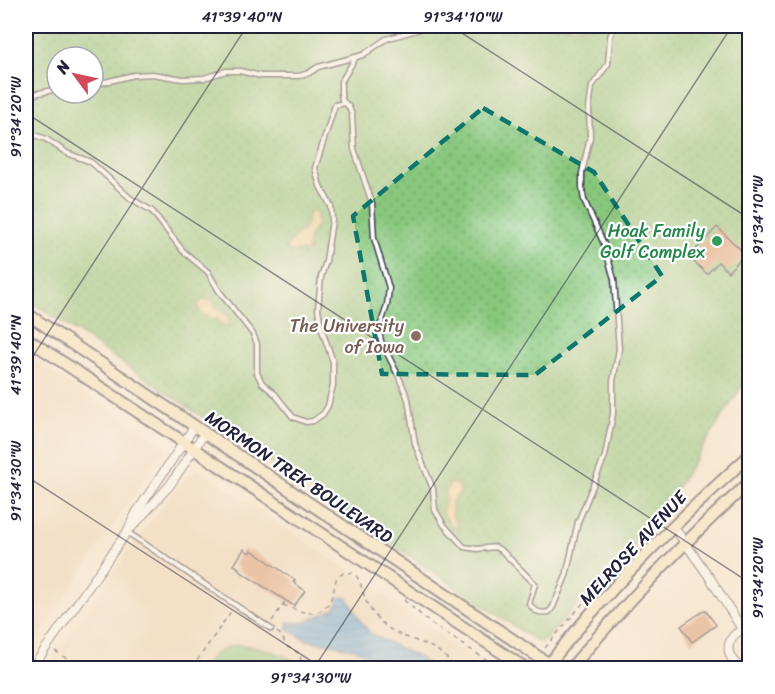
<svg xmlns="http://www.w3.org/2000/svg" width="775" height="694" font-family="Sriracha,sans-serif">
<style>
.built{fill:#eed7bb}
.grass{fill:url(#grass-dots);stroke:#56745c;stroke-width:1.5;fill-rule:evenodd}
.sand{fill:url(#sand-dots);stroke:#887e6c;stroke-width:1.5}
.green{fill:#89c77d;stroke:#56745c;stroke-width:1.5}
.water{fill:url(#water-rules);stroke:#44648a;stroke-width:1.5}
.building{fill:#dc9973}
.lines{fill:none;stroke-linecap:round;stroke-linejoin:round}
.lane-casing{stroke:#424052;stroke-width:7}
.street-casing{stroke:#424052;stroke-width:10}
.secondary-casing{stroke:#424052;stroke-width:14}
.path{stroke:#424052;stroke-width:1.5;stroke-dasharray:4.5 4.5;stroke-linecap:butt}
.lane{stroke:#fff;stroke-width:4}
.street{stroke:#fff;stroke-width:8}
.secondary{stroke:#f7e8c3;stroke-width:10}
.marked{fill:none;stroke:#0f766e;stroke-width:4.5;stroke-dasharray:12 8;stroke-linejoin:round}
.ticks{fill:none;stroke:#22223b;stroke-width:1.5;stroke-opacity:0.45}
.leisure-dot{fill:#2e9e5b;stroke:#fff;stroke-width:2}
.education-dot{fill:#8d6e63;stroke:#fff;stroke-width:2}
.labels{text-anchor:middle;stroke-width:4.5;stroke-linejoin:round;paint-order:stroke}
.leisure-label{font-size:18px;fill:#27864d;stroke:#fff;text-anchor:end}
.education-label{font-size:18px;fill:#785e54;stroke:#fff;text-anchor:end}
.street-label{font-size:18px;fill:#22223b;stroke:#fff}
.neatline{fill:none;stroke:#22223b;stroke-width:2}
.ticks-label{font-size:15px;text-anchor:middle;fill:#22223b}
</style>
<defs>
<pattern id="grass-dots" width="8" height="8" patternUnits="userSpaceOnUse" patternTransform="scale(1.5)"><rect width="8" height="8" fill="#89c77d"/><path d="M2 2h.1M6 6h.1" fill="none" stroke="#70a168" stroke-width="1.8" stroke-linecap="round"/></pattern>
<pattern id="sand-dots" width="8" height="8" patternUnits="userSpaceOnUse" patternTransform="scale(1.5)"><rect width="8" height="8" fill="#eeda9e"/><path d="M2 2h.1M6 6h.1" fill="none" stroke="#ccbb89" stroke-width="1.8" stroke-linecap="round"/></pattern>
<pattern id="water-rules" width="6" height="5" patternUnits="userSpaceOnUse" patternTransform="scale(1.5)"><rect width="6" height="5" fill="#65a6d8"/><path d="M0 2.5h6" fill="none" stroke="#5387b0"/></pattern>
</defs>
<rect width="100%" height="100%" fill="#fff"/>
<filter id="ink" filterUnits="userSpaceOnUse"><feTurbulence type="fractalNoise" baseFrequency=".0167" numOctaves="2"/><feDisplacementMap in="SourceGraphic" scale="12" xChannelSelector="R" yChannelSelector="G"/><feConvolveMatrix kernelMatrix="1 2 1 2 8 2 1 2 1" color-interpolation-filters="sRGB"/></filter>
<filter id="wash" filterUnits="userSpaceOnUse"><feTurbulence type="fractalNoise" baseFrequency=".008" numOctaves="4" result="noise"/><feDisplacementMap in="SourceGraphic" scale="24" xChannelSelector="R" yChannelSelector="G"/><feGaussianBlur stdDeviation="1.35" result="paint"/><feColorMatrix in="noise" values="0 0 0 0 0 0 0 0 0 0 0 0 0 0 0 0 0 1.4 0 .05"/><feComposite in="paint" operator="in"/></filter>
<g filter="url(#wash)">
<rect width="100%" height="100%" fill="#f7e7d2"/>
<g class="built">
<path d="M26 355 166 447 26 656Z"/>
<path d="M198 469 375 588 414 619 490 668H48L123 558 179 484Z"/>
</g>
<path class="grass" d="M26 26H749V375L645 537 612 572 585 595 547 638 541 642 536 641 26 298ZM57 57H93V93H57Z"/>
<g class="sand">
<path d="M312 210 316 214 317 224 308 239V251L289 252 287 249V244L292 242 295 236 305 228 309 211Z"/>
<path d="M204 299 212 300 217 309 229 316 228 326H224L216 318C206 318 197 316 198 304Z"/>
<path d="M454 483 459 486 461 492 452 501V516L458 526 455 528 451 526 442 512 446 501 444 494 450 484Z"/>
</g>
<path class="green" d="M237 645C262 646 284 654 305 668H203C212 655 220 648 237 645Z"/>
<path class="water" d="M340 597 348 598 360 620 371 634 418 657 433 668H384C364 644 335 647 307 640 300 638 293 632 287 628L288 622 303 623 336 608Z"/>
<g id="blocks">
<g class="building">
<path d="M717 227 745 254 728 272 718 262 707 274 689 257Z"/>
<path d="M244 549 249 553 251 550 295 580 293 582 305 591 294 606 238 570 239 568 234 565Z"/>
<path d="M705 610 716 625 692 642 681 626Z"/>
</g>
</g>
</g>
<g filter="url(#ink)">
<use href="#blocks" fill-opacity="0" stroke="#424052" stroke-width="1.5"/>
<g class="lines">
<g class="lane-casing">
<g id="lane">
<path d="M356 57 341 82V93L342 100 349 107 352 115 354 149 372 203 374 238 389 288 387 305 379 330 381 341 398 375 408 399 415 444 433 489 435 510 444 525 464 547 477 549 495 547 502 551 535 584 529 604 536 611 543 613 549 612 553 607 566 576 578 522 605 456 613 414V381L619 349 614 279 604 244 584 200 582 188V173L590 137 589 108 592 86 608 64 610 37 614 26"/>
<path d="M93 85 134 75 152 74 183 79 204 78 226 71H240L261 76H299L309 73 318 67 363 55 386 39 430 26"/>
<path d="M26 96 57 89"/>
<path d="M26 132 46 139 67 153 91 162 130 198 152 211 183 251 208 272 219 291 253 334 257 344V373L262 383 275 394 293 417 306 422 313 421 323 414 328 406 333 385V362L321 327 318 309 321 277 326 261 332 220 331 206 320 186 315 168 335 105 344 103"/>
<path d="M127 532 271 629"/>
</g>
</g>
<g class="street-casing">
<g id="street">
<path d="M673 526 708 575 742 629"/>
<path d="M132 527 170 485 204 434"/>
<path d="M32 668 127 532 136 513 194 427"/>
<path d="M743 668C721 658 725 631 750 628"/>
</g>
</g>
<g class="secondary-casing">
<g id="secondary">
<path d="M26 313 555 668"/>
<path d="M26 338 525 668"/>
<path d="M546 668C606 590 677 521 750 455"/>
<path d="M571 668C627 602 685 540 750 482"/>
</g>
</g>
<g class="path">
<path d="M404 600 430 623 499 668"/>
<path d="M283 605C301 612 322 622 332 596 335 590 334 584 337 577L344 573H354C362 582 362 592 367 603 371 612 380 622 388 628 414 645 434 639 455 668"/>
<path d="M272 621 286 600"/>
<path d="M277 632 282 636 286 646 300 654 301 661 299 665"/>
<path d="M545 648 584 602 604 583"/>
<path d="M55 651 81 668"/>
<path d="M192 668 232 610"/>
</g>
<use href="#lane" class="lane"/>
<use href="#street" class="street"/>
<use href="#secondary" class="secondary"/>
</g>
</g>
<path d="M0 0H775V694H0ZM483 108 594 172 662 276 535 375 382 374 353 216Z" fill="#f7e7d2" fill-opacity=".55" fill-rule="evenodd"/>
<path class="marked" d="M483 108 594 172 662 276 535 375 382 374 353 216Z"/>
<path class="ticks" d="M451 26 750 219M26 113 750 583M26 367 247 26M26 476 322 668M314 668 732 26"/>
<circle class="leisure-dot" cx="717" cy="241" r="6"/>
<circle class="education-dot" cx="416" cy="336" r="6"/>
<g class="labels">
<g class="leisure-label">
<text x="705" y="237">Hoak Family<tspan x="705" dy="21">Golf Complex</tspan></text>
</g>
<g class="education-label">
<text x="404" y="332">The University<tspan x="404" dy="21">of Iowa</tspan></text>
</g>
<g class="street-label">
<text transform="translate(299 477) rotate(34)" y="6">MORMON TREK BOULEVARD</text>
<text transform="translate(633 548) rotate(-47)" y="6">MELROSE AVENUE</text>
</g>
</g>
<rect width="775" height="694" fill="none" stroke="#fff" stroke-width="66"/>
<g transform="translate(75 75) rotate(303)"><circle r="28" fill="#ffffff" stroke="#a7a7b1" stroke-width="1.5"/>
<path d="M0-4.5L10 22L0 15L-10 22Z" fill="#d1495b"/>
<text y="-9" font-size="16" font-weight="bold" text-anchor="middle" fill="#22223b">N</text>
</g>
<rect x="33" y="33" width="709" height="628" class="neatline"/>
<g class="ticks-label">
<text x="242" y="22">41°39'40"N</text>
<text x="463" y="22">91°34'10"W</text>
<text transform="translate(16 117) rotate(-90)" y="5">91°34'20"W</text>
<text transform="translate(758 215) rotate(-90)" y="5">91°34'10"W</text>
<text transform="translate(16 355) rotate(-90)" y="5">41°39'40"N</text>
<text transform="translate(16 481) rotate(-90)" y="5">91°34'30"W</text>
<text transform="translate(758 578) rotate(-90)" y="5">91°34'20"W</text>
<text x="311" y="683">91°34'30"W</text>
</g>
</svg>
